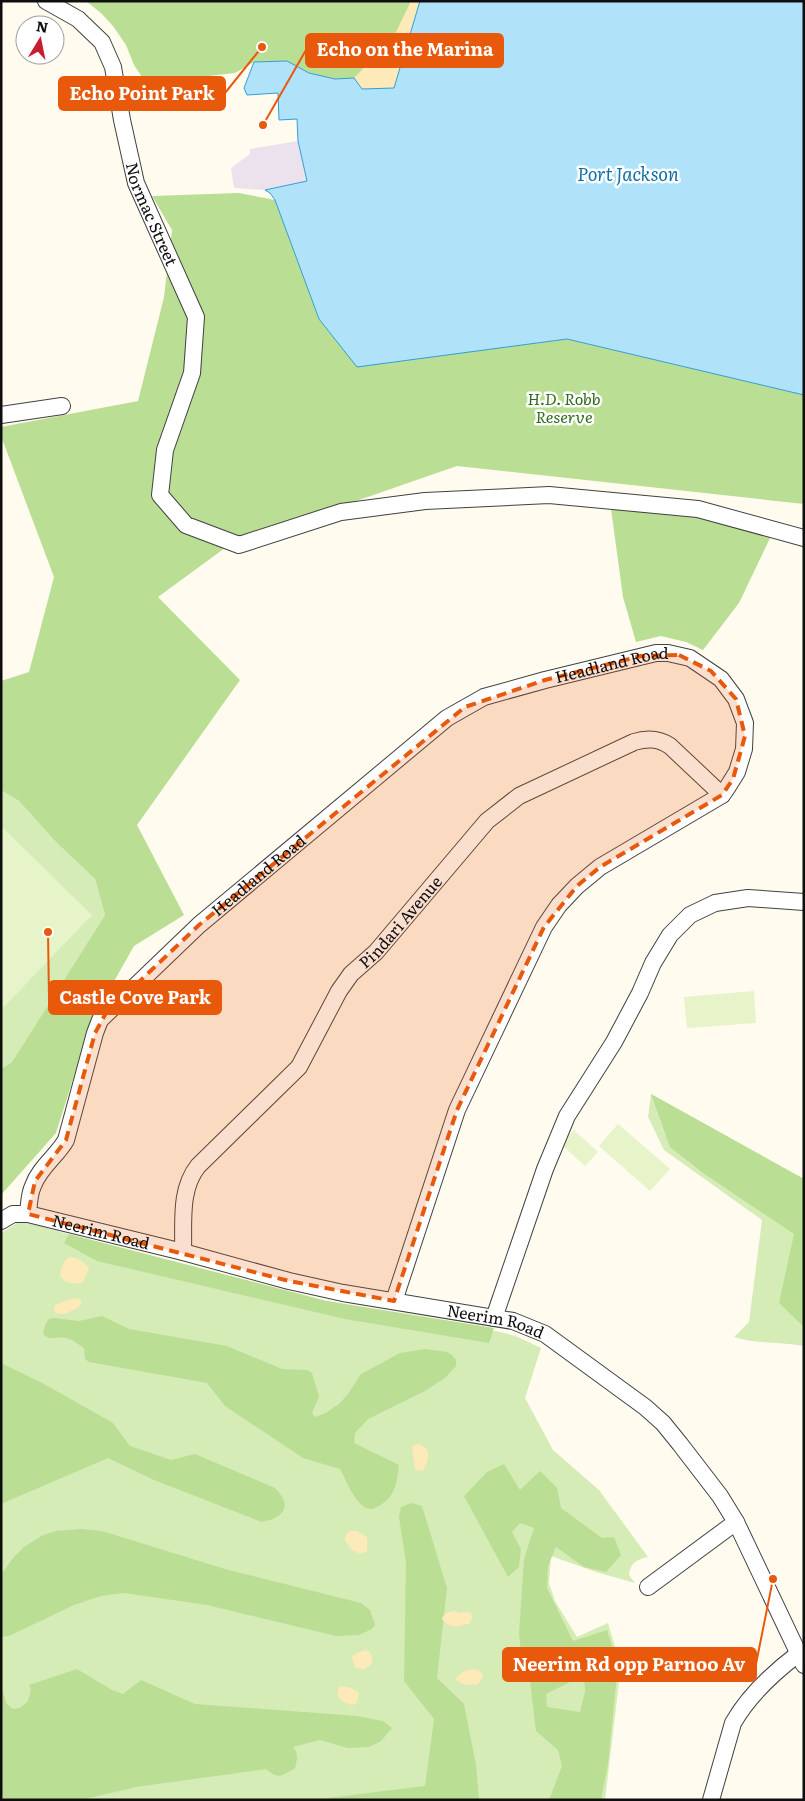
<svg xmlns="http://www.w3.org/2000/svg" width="805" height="1801" font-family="Literata,serif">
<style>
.industrial{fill:#ebe2ed}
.green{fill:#d5ecb6}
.forest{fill:#bade94}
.sand{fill:#feeab8}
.pitch{fill:#e7f3c9}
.water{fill:#b0e3fa;stroke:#339ed5}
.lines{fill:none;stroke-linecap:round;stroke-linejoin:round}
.minor-casing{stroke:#414141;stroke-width:18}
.minor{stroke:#fff;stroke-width:16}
.marked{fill:#e8590c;fill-opacity:0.2;stroke:#e8590c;stroke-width:4;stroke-dasharray:10 6;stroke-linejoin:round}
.labels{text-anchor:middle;stroke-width:5;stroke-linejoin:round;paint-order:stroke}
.street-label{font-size:16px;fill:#0e0e0e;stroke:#fff}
.park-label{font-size:16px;font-style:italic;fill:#306a1a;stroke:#fff}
.water-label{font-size:18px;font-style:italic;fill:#0f6fa8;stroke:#fff}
.leader{fill:none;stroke:#e8590c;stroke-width:2}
.callout-dot{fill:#e8590c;stroke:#fff;stroke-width:2}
.callout{fill:#e8590c;stroke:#e8590c;stroke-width:2}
.callout-label{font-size:18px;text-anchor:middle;font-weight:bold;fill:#fff}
</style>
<rect width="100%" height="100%" fill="#fffbef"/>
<path class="industrial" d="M298 141 307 181 265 190 234 188 231 168 250 154V149Z"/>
<g class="green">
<path d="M1 790 19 801 54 840 95 879 105 915 12 1062 1 1069Z"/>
<path d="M651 1094 804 1179V1346C781 1342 756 1344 734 1337L749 1322 762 1220 664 1150 648 1117Z"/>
<path d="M19 1222 37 1225 244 1285 404 1316 501 1332 518 1337 541 1348 525 1398 553 1450 599 1490 648 1557C637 1559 630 1563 629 1575L635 1583 596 1572 551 1556 549 1583 555 1601 577 1637 608 1623 618 1657 619 1682 605 1800H1V1233Z"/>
</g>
<g class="forest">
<path d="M86 1H420L395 88 362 89 354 78 335 79 309 73 287 61 254 62 235 73 146 83 134 65 126 45 113 26 101 13Z"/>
<path d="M239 193 275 200 319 319 357 366 567 339 804 395V504L457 466 229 545 158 597 240 680 137 825 184 915 134 946 91 1022 56 1133 1 1195V1069L12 1062 105 915 95 879 54 840 19 801 1 790V681L29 672 54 577 1 436V427L138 401 164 297 172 230 152 196Z"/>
<path d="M611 509 699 516 771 536 739 603 703 650 686 642 661 636 636 642 623 597Z"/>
<path d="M651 1094 804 1179V1327L779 1303 794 1234 703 1173 670 1147Z"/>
<path d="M69 1234 327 1301 494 1328 489 1343 345 1319 97 1261 64 1243Z"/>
<path d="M102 1316 129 1329 227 1346 282 1369 307 1370 312 1373 319 1396 312 1413 315 1417 326 1413 340 1403 348 1394 361 1374 400 1353 425 1349 447 1352 452 1355 456 1360V1366L446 1377 425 1391 368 1419 355 1433 354 1443 399 1465C397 1483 395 1498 377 1507 373 1509 370 1510 366 1508 353 1501 347 1481 340 1469L303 1458 225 1406 207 1383 89 1362 85 1359 84 1348C79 1345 72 1339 66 1338 57 1336 51 1342 43 1334L46 1323 49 1319 55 1318 79 1321Z"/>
<path d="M1 1363 44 1384 113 1423 130 1446 171 1460 195 1454 275 1488C293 1506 284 1518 262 1522L154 1480 108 1458 1 1504Z"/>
<path d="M504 1464 520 1490 540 1471 557 1488 561 1508 602 1538 614 1537 621 1555 606 1572 584 1567 556 1547 548 1566 547 1588 573 1641 607 1630 618 1665 608 1764 601 1800H549L562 1766 558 1750 536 1731 530 1681 537 1660 564 1655 573 1662 574 1680 546 1694 547 1707 580 1712 585 1692 584 1661 573 1655 545 1648 522 1661 519 1634 524 1559 534 1528 520 1523 512 1532 521 1549 519 1567 508 1577 464 1496 487 1472Z"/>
<path d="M411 1503 422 1506 447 1588 437 1678 464 1704 476 1765 479 1800H328V1798L425 1786 434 1719 404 1681 406 1563 399 1517 401 1507Z"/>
<path d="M81 1529 102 1531 225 1569 361 1603 370 1610 375 1625 372 1629 359 1635 336 1636 207 1605 124 1593 101 1596 74 1605 9 1636 1 1637V1575L13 1558 24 1547 43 1535 56 1531Z"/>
<path d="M77 1669 112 1690 123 1694 141 1680 195 1704 357 1716 383 1721 392 1728 381 1741 369 1747 348 1748 320 1740 293 1747C299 1754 297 1760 295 1768 281 1776 279 1780 266 1769L136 1787 81 1800H4L1 1790V1687L7 1704 13 1709 20 1708 28 1701 31 1690 29 1685Z"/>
</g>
<g class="sand">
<path d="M411 1H420L395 88 362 89 354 78 393 38Z"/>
<path d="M70 1257C78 1258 85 1262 89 1269L83 1282C74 1285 66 1284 60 1276 61 1268 63 1261 70 1257Z"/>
<path d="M73 1298 80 1299 82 1301 78 1308 64 1314 56 1313 54 1310 55 1305Z"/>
<path d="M418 1444C433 1448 428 1461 423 1471L415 1470 412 1447Z"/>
<path d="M350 1531H357L367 1537V1551L361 1554 352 1550 345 1540 346 1534Z"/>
<path d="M455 1611 459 1613 463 1612 471 1613 472 1618 470 1623C460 1627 449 1629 442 1619 444 1612 449 1612 455 1611Z"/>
<path d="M365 1650C372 1652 373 1658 372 1664L365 1669 355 1668 352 1658 353 1655Z"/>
<path d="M471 1669 478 1670 483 1675C481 1688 467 1687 457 1681L456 1678 463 1672Z"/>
<path d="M340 1686 352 1688 359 1693 357 1702 353 1705C343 1704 333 1696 340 1686Z"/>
</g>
<g class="pitch">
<path d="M1 826 92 915 1 1010Z"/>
<path d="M754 991 756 1023 687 1028 684 997Z"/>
<path d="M618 1124 670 1169 650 1191 599 1146Z"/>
<path d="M574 1130 598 1152 585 1166 561 1144Z"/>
</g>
<path class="water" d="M420 1H804V395L567 339 357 367 319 319 275 200 270 193 265 190 307 181 298 141 297 119 279 120 278 93 247 95 244 88 254 62 287 61 309 73 335 79 354 78 362 89 394 88Z"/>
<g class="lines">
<g class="minor-casing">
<g id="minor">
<path id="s1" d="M46 1 78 19 102 42 113 67 122 120 136 183 196 317 192 373 165 450 160 495 186 525 239 545 341 512 425 501 549 495 698 509 804 538"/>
<path d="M1 415 62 406"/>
<path id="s2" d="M28 1214C29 1205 29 1194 33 1186 39 1168 57 1156 66 1140L95 1033 100 1020 199 925 447 718 484 697 545 680 656 653H668L690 658 721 679 736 699 745 723 744 749 737 772 727 788 722 795 600 867 577 886 559 905 544 927 457 1110 394 1301"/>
<path id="s3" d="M1 1221 13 1214H28L183 1252 289 1281 343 1293 513 1321 545 1334 645 1407 663 1423 680 1444 720 1496 736 1522 804 1665"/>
<path id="s4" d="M183 1252C184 1223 179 1190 198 1166L299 1067 339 991 351 974 376 952 487 821 519 796 634 742C647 738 658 738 670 746L722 795"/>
<path d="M494 1318 545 1169 567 1116 614 1042 640 993 653 963 670 935 690 915 715 903 748 898 804 902"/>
<path d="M648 1587 736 1522"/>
<path d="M711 1800 733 1723C749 1695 773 1673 798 1654"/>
</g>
</g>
<use href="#minor" class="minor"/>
</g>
<path class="marked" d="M679 655 711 671 736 699 745 736 733 779 722 795 600 867 577 886 544 927 457 1110 394 1301 289 1281 28 1214 35 1181 66 1140 95 1033 106 1013 199 925 465 707 545 680 641 656Z"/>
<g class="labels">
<g class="street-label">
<text dy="6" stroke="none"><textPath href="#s1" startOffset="250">Normac Street</textPath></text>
<text dy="6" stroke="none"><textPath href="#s2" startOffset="845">Headland Road</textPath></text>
<text dy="6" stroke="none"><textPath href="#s2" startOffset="425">Headland Road</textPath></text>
<text dy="6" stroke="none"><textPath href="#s4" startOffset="409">Pindari Avenue</textPath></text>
<text dy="6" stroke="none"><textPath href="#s3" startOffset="104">Neerim Road</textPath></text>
<text dy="6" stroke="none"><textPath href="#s3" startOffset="509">Neerim Road</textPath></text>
</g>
<g class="park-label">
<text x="564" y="405">H.D. Robb<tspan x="564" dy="18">Reserve</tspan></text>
</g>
<g class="water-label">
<text x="628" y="181">Port Jackson</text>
</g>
</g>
<path class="leader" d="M263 125L306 50M262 47L225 93M48 932L49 998M773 1579L756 1664"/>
<g class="callout-dot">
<circle cx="263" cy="125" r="5"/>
<circle cx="262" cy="47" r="5"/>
<circle cx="48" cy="932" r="5"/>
<circle cx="773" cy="1579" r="5"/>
</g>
<g class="callout">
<rect x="306" y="34" width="197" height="33" rx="5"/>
<rect x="59" y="77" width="166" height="33" rx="5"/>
<rect x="49" y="981" width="172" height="33" rx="5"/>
<rect x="503" y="1648" width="253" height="33" rx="5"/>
</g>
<g class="callout-label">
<text x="405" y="56">Echo on the Marina</text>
<text x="142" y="100">Echo Point Park</text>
<text x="135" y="1004">Castle Cove Park</text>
<text x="629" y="1671">Neerim Rd opp Parnoo Av</text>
</g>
<rect width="805" height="1801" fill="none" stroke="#0e0e0e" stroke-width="5"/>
<g transform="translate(40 40) rotate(10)"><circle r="24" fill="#ffffff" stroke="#9f9f9f"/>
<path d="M0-4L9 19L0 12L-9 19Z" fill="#c71d30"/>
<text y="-8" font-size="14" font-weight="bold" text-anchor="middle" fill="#0e0e0e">N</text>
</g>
</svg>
